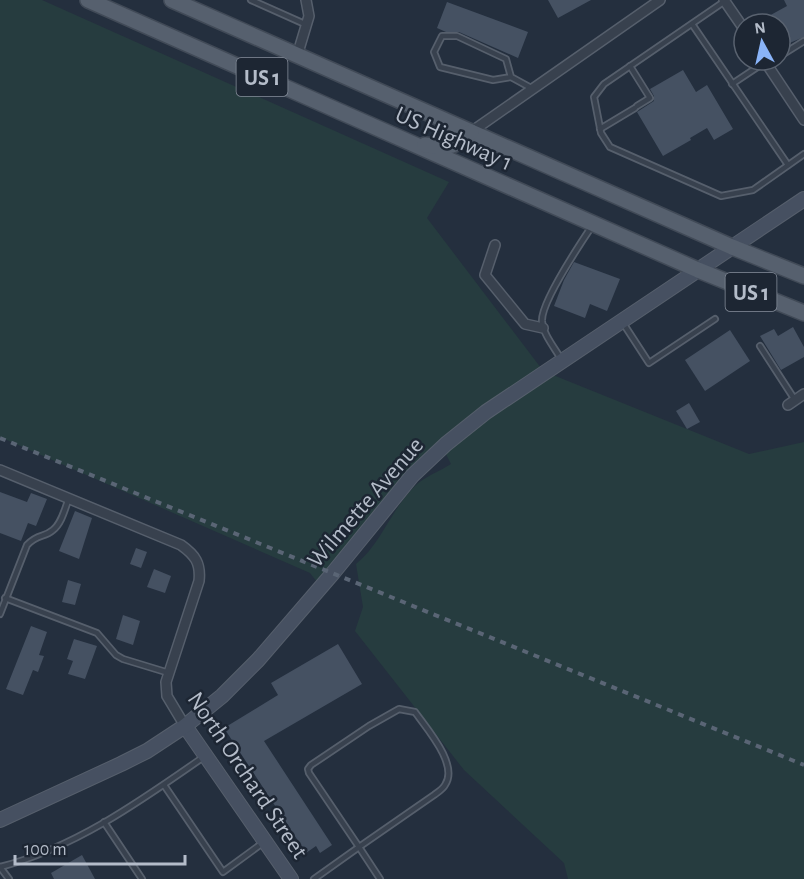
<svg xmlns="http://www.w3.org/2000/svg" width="804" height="879" font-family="'Alegreya Sans',sans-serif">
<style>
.green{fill:#263c3f}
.building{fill:#455162}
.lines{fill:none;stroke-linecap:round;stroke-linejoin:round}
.lane-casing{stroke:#565f6c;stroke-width:8}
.street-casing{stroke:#565f6c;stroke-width:12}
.secondary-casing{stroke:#565f6c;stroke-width:16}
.primary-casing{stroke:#414a57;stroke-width:18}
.lane{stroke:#38414e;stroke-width:4.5}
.street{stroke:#38414e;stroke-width:9}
.secondary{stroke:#465061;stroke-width:14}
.primary{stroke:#56606e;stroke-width:15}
.rail{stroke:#5a6575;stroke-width:4;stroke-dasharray:6 6;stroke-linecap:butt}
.labels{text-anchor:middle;stroke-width:5;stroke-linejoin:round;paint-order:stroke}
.shield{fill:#1d2633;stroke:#878f9c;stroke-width:1.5}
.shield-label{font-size:22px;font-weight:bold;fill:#b4bcc9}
.street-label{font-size:24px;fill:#b4bcc9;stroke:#1d2633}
</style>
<rect width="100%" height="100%" fill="#242f3e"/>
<g class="green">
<path d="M0 0H42L449 182 427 218 541 368 483 406 317 582 310 573 0 437Z"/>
<path d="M553 375 749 454 804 442V879H568L564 863 464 770 355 631 363 607 356 564C382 543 391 509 415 486 424 477 440 471 451 464L445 452 489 418Z"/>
</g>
<g class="building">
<path d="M548 0H591L558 18Z"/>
<path d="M784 0H804V37L780 47V24H754L787 6Z"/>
<path d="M447 2 528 32 518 58 459 32H446L437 28Z"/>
<path d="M683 70 696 92 707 85 733 129 714 140 707 128 690 138 691 140 663 156 637 112 654 101V96L650 89Z"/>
<path d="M574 262 620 279 607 311 590 304 585 318 554 306 564 280Z"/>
<path d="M793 327 804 347V357L781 370 760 336 774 329 778 336Z"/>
<path d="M730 330 750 361 705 391 685 360Z"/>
<path d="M689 403 700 422 687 429 676 411Z"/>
<path d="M0 492 27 502 31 493 47 499 36 526 28 523 21 541 0 533Z"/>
<path d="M75 511 92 518 79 559 59 551Z"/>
<path d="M136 548 147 552 141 568 130 564Z"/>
<path d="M154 569 171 576 165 593 147 587Z"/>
<path d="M68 580 81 584 75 605 62 602Z"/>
<path d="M123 615 140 621 133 645 116 639Z"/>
<path d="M31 626 47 632 39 655 44 656 38 672 33 670 23 695 6 689Z"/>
<path d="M74 639 97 646 85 679 68 674 73 661 67 659Z"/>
<path d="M338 644 362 684 264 741 332 845 320 853 316 846 306 853 224 728 278 695 271 683Z"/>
<path d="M82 855 95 879H54L51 873Z"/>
</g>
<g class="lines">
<g class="lane-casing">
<g id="lane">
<path d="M251 0 307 25"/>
<path d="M725 1 604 84 594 97 601 133 610 147 721 196 753 190 804 154"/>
<path d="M692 24 788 165"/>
<path d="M780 56 804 41"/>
<path d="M630 66 650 98 637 106"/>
<path d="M511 77 506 59 457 36H442L434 52 440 67 493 80 511 77 533 89"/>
<path d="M732 84 765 62"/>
<path d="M600 129 635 108"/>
<path d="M623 323 649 363 715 319"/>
<path d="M760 346 795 400"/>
<path d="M561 359C554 347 543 334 542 321 541 302 580 244 592 226"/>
<path d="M5 598 97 633 116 655 123 659 169 673"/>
<path d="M0 614 27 545C38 533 44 538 53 530 62 523 65 508 69 498"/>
<path d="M399 709 415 712C427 729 459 765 445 785 443 789 438 792 434 795L359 847 309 773 308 769 311 765 369 726Z"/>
<path d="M164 785 223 872 264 842"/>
<path d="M104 822 142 879"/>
<path d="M0 867C75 848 142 800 205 756"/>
<path d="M0 867 9 879"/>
<path d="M314 879 359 847 380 879"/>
</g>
</g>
<g class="street-casing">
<g id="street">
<path d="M724 0 744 29"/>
<path d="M297 56 309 16 306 0"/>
<path d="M764 60 804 120"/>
<path d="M471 132 660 0"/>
<path d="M495 245 485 275 525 324 543 328"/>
<path d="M788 405 804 394"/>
<path d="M0 470 181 545C195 555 201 563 199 581L166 682 167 696 185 726"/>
</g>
</g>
<g class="secondary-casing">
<g id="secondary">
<path d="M185 726 291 879"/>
<path d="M0 820 121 764 147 751 185 726 222 696 258 660 333 573 412 476 446 444 486 412 804 199"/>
</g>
</g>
<g class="primary-casing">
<g id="primary">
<path d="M88 0 698 270 804 313"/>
<path d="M172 0 732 247 804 276"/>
<path d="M425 145C448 147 454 149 471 132"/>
</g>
</g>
<use href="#lane" class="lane"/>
<use href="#street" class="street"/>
<use href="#secondary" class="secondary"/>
<use href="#primary" class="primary"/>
<path class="rail" d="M0 438 804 765"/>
</g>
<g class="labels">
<g class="shield">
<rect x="236.5" y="58" width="51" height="38" rx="4.5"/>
<rect x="725.5" y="273" width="51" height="38" rx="4.5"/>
</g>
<g class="shield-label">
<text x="262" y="85">US 1</text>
<text x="751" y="300">US 1</text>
</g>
<g class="street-label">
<text transform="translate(454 138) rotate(24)" y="8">US Highway 1</text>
<text transform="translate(365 502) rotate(-49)" y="8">Wilmette Avenue</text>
<text transform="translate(248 775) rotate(56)" y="8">North Orchard Street</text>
</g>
</g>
<g transform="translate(762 42) rotate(352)"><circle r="28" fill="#1d2633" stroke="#59626f" stroke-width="1.5"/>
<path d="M0-4.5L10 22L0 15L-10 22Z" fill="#8ab4f8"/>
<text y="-9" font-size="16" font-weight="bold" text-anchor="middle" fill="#b4bcc9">N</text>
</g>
<path d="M15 855v9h170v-9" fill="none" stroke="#b4bcc9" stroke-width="3"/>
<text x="24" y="855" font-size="18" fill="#b4bcc9" stroke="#1d2633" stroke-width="4.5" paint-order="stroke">100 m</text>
</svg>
